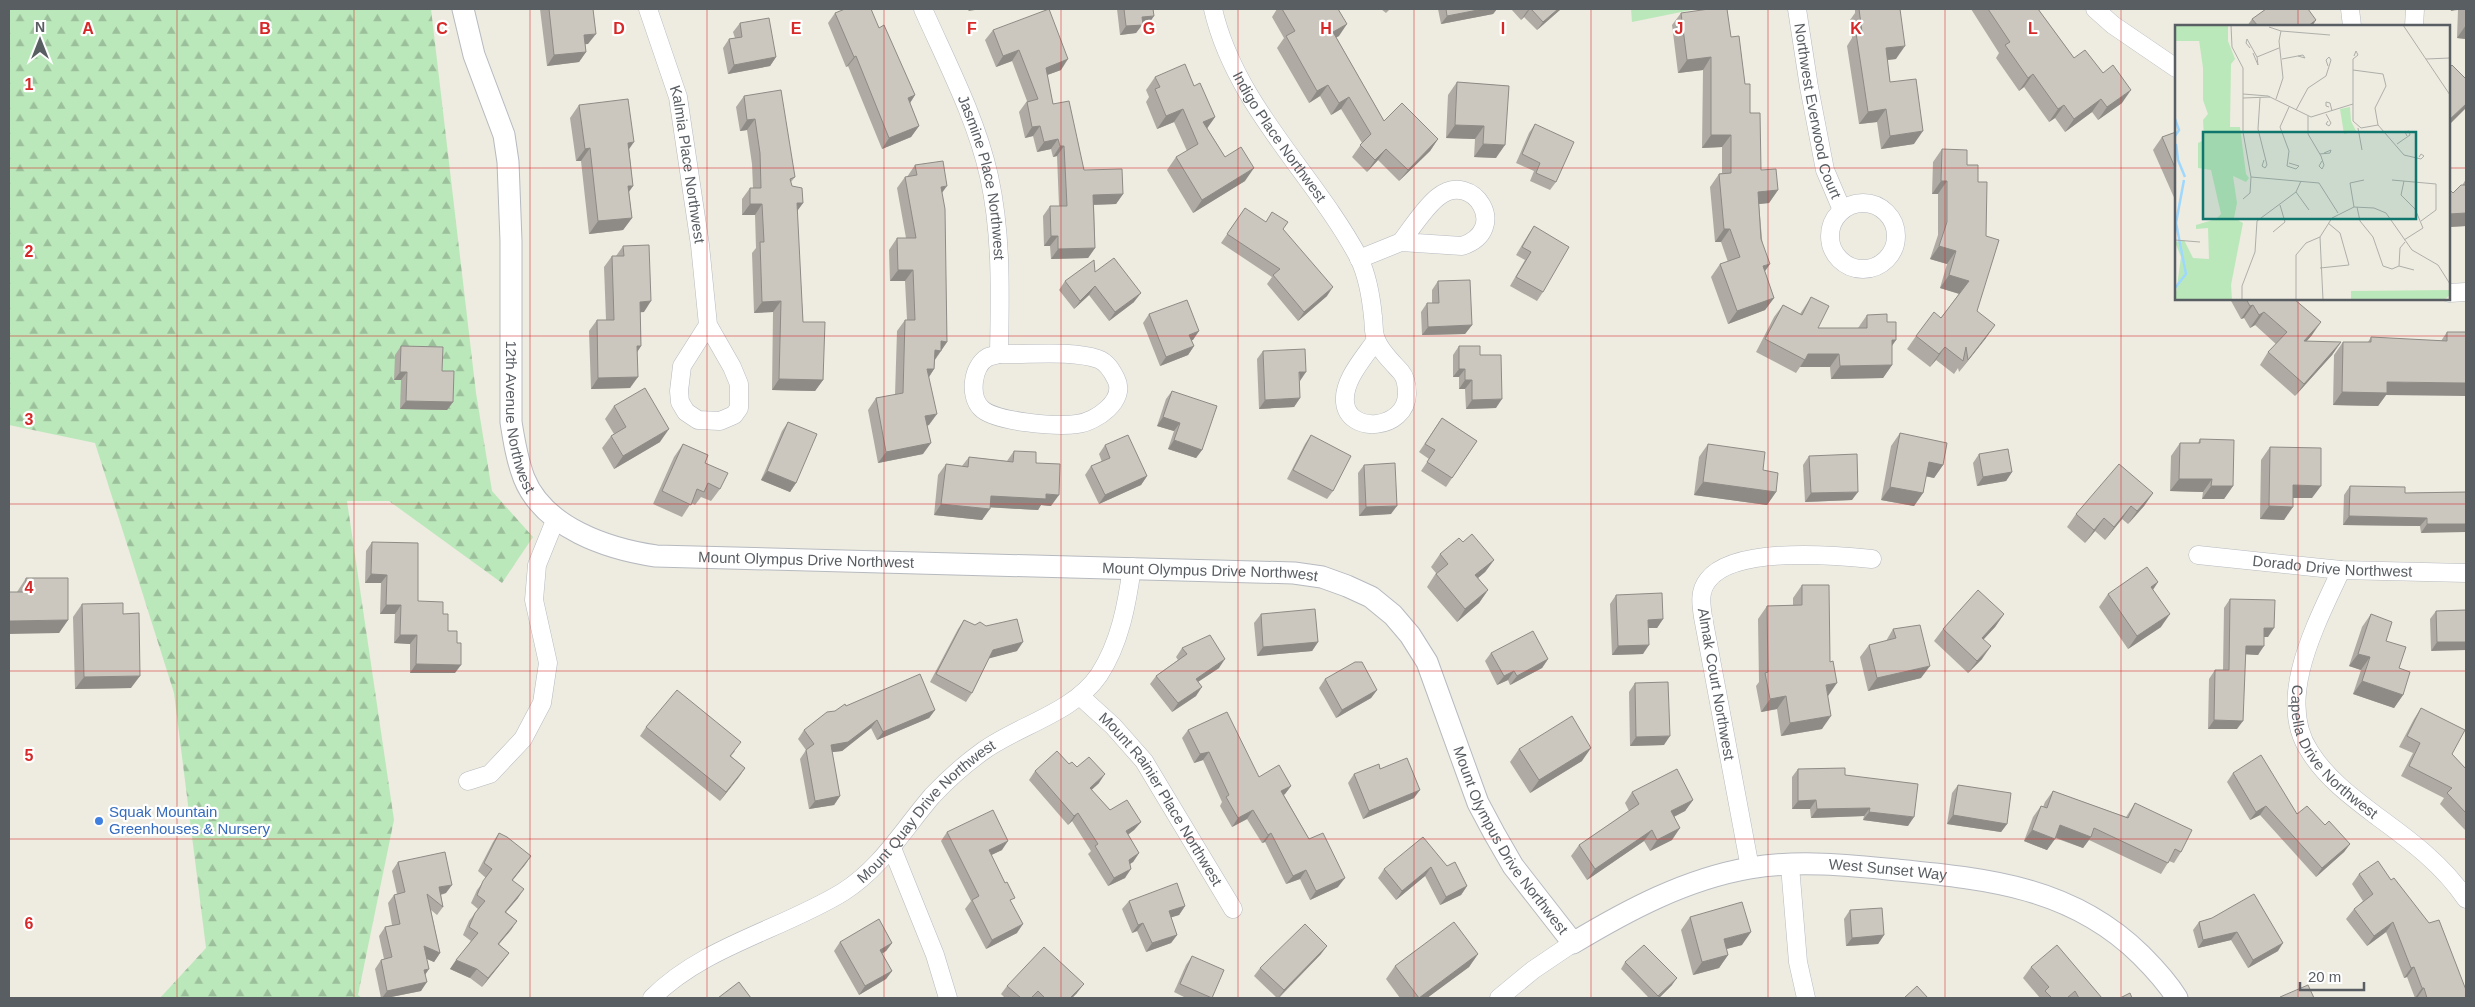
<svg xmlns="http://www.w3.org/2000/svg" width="2475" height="1007" font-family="Arial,sans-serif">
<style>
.forest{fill:url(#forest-firs)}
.park{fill:#bbe8ba}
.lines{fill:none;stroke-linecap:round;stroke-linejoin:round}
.minor-casing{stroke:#b6babf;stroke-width:19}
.tertiary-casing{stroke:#b6babf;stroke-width:23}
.minor{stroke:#fff;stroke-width:18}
.tertiary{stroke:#fff;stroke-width:21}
.wall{fill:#afaba4}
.shaded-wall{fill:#8e8b86}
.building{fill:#cbc7bf;stroke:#8e8b86}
.grid{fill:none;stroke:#d62828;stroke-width:1;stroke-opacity:0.55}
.shop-dot{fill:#3f7fe0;stroke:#fff;stroke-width:2}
.labels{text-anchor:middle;stroke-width:4.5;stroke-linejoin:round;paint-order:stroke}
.street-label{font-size:15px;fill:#595e63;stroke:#fff}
.shop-label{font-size:15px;fill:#366cbe;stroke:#fff;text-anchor:start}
.inset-river{fill:none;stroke:#9fd8ff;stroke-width:2.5}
.inset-road{fill:none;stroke:#aeafaa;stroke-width:1}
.view{fill:#0f766e;fill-opacity:0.15;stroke:#0f766e;stroke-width:2.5}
.inset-edge{fill:none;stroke:#595e63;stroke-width:2.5}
.grid-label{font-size:16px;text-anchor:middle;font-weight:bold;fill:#d62828;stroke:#fff;stroke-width:4.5;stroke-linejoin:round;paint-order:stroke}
</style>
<defs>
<pattern id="forest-firs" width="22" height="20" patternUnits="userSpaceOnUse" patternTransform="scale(1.25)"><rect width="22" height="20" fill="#bbe8ba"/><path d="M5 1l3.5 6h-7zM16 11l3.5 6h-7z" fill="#9bbf9b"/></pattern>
</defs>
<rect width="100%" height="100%" fill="#eeebe0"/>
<path class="forest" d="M9 9H431L476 393 492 491 533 537 502 583 389 501H347L394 820 358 995 362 998H160L206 948 174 693 95 443 9 425Z"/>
<path class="park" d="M1631 9H1696L1632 22Z"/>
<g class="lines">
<g class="minor-casing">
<g id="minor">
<path id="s1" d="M648 9 678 97 700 245 708 325 732 367 739 384V408L734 415 720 421 698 420 686 412 680 402 679 391 682 366 708 325"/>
<path id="s2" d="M923 9C947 63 976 118 989 176 1002 235 1000 294 999 354"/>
<path id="s3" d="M1213 9C1235 105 1314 174 1359 258 1368 277 1371 296 1373 317 1374 323 1373 333 1376 339 1380 351 1393 363 1401 372 1406 378 1407 386 1407 394 1406 430 1348 435 1345 402 1343 380 1364 358 1376 340"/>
<path id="s4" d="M1797 9 1809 87 1825 170 1842 210"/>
<path d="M2095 9 2113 25 2176 68"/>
<path d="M2350 9 2352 26"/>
<path d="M2414 26 2415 9"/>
<circle cx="1863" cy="236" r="33"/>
<path d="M1359 259 1401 242 1462 246C1511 230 1473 169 1438 197 1424 208 1412 228 1401 242"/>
<path d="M2449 293 2466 292"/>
<path d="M999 354C1029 355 1071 350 1098 359 1107 362 1112 371 1116 379 1127 400 1096 422 1077 424 1058 427 994 422 981 408 969 396 972 366 988 357 991 356 996 355 999 354Z"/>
<path id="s5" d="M2198 555 2341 570 2466 573"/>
<path id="s6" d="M2341 570C2318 621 2274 699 2310 752 2327 779 2353 798 2378 817 2411 841 2443 865 2466 899"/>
<path id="s7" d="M1080 696 1113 726 1144 761 1233 909"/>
<path d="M468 781 490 774 523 739 542 703 548 663 534 600 537 565 556 518"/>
<path d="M892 848 935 955 948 998"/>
<path d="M1790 866 1798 962 1806 998"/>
<path d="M1750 868 1703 617C1701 604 1699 591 1708 580 1734 546 1834 555 1872 559"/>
<path id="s8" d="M652 998C704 946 781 930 843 892 881 868 903 830 932 796 947 780 965 764 983 751 1019 725 1073 713 1099 675 1120 643 1127 604 1132 567"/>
<path d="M1499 998 1533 970 1573 943"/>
</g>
</g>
<g class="tertiary-casing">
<g id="tertiary">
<path id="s9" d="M463 9 474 55 504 135 508 162 511 241V422C514 441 517 460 524 478 544 528 608 549 656 556L1294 573 1322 577 1347 586 1371 597 1393 615 1410 635 1427 662 1478 803 1494 833 1513 866 1573 943C1628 910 1686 879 1750 868 1797 860 1849 865 1897 870 1988 879 2072 887 2141 955 2154 968 2167 982 2177 998"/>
</g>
</g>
<use href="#minor" class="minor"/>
<use href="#tertiary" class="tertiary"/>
</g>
<g class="wall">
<path d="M540 9H593L588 44H585L586 52 579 62 547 66Z"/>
<path d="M1117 9H1153L1148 25H1142L1136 33 1120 35Z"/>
<path d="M1277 9H1338L1339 36 1336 37 1384 121 1438 139 1430 151 1399 181 1378 160 1367 172 1352 157 1362 143 1341 109 1331 115 1320 96 1309 103 1277 48 1284 38 1272 17Z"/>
<path d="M1381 9H1390L1386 13Z"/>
<path d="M1438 9H1497L1493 14 1441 24Z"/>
<path d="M1511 9H1561L1537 30 1524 17 1521 20Z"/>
<path d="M1855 9H1900L1896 59 1887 60 1890 82 1914 144 1881 149 1877 122 1859 124 1847 46 1852 38 1850 20 1855 13Z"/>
<path d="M1971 9H2038L2074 58 2122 103 2098 120 2092 112 2065 132 2055 118 2049 122 2024 87 2019 91 1996 58 1999 53Z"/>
<path d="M2450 9H2466V39L2457 38 2458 10 2451 11Z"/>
<path d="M835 13 879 28 915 95 910 103 919 126 911 137 882 149 848 66 846 67 828 23Z"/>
<path d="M1681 13 1731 37 1745 84 1761 170 1778 190 1769 203 1759 204 1765 272 1774 298 1765 310 1728 324 1711 277 1720 264 1728 262 1721 242H1715L1710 187 1719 174 1722 173V147L1702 148 1703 70 1678 73 1672 25Z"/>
<path d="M2252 19 2316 20 2312 26H2247Z"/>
<path d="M740 23 776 57 770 66 728 74 723 48 729 39 735 38 733 32Z"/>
<path d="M993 30 1061 70 1047 75 1053 104 1084 170 1123 194 1116 204 1094 205 1095 248 1088 258 1051 259 1050 246H1044L1043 216 1050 206H1059L1057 156 1053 157 1051 149 1037 152 1033 136 1025 138 1019 112 1027 101 1012 61 996 67 985 40Z"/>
<path d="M1155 77 1194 86 1215 117 1207 128 1225 157 1245 181 1193 213 1167 170 1176 157 1187 151 1174 122 1157 129 1146 102 1149 97 1146 90Z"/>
<path d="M1457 82 1509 86 1496 158 1474 157 1475 139 1446 138 1448 95Z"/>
<path d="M744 96 795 177 791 182 792 186 803 203 797 211 803 322 823 380 815 391 772 390 773 312 754 313 752 253 756 248 755 215H742V199L750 188H753L752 164 747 130 740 131 736 107Z"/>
<path d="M579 105 629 149 633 186 629 192 632 218 623 230 589 234 581 161H576L570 118Z"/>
<path d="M1535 124 1556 182 1550 190 1530 181 1534 171 1516 163 1529 133Z"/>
<path d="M2176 132V202L2153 150 2162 137Z"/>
<path d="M1942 149 1967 165 1977 311 1986 338 1959 372 1958 368 1954 374 1936 360 1930 367 1907 349 1916 336 1941 318 1959 294 1940 288 1947 264 1930 259 1938 235V194H1932L1933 162Z"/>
<path d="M915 165 942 194 947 342 935 360 934 369 929 377V425L927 426 923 454 878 463 868 410 876 398 895 395 897 331 905 320H907L905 281H890L889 250 897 238H906L897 188 905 177H907Z"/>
<path d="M2466 179V226L2449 227V189L2453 193 2463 185V184Z"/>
<path d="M1245 208 1265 222 1283 229 1327 296 1298 321 1267 284 1272 277 1221 243Z"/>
<path d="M1534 226 1543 292 1537 301 1510 286 1525 260 1516 255 1528 235Z"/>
<path d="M623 246 644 312H640L641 346 637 352 630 388 591 389 589 331 597 320H606L604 267 612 256H616Z"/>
<path d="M1095 272 1134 302 1109 321 1089 295 1074 309 1059 290 1065 281Z"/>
<path d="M1438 281 1472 325 1465 334 1422 335 1421 312 1427 303H1432V290Z"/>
<path d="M1811 297 1818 328H1858L1867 315 1887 322 1896 340 1892 346V365L1883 378 1831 379 1830 367H1800L1796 373 1756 352 1774 317 1783 305 1800 314Z"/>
<path d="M2230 299H2294L2312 335 2306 342H2341L2332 355 2295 396 2260 365 2268 352 2276 344 2255 325 2250 328 2244 318 2241 319Z"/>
<path d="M1149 314 1193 340H1191L1194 346 1188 355 1160 366 1143 323Z"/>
<path d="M2447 332H2466L2386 395 2378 406 2333 405 2334 355 2343 342H2368L2371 337 2441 341Z"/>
<path d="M401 346 442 371 453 402 447 410 400 409 401 380H394L395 355Z"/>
<path d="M1459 346 1480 355 1496 408 1466 409 1465 389H1459V377H1453V355Z"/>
<path d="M1263 351 1299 381 1300 398 1294 407 1259 409 1257 359Z"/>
<path d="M1172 391 1202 450 1196 458 1168 449 1174 431 1157 426 1166 399Z"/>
<path d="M614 406 660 442 614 469 602 448 611 436 614 434 605 419Z"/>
<path d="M1442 418 1477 441 1446 487 1421 471 1429 459 1419 452Z"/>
<path d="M788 422 796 483 790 492 761 480 782 431Z"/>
<path d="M1900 433 1943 465 1934 478 1926 476 1923 493 1914 506 1881 500 1891 446Z"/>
<path d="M1311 435 1333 491 1327 499 1287 479 1305 444Z"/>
<path d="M2200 439 2233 486 2224 499H2202L2203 492 2170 491 2171 456 2180 443H2198Z"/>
<path d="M683 444 720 489 711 501 701 497 695 505 691 503 682 517 653 504 674 457Z"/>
<path d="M1708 444 1763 470 1776 492 1767 505 1694 495 1699 457Z"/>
<path d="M1105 445 1147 476 1141 485 1099 504 1085 475 1091 466 1102 462 1099 454Z"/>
<path d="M2270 447 2312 498H2293L2284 520 2260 519 2261 460Z"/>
<path d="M1014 451 1036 463 1051 506 1041 505 1038 510 990 507 982 520 934 515 938 475 946 464 962 466 969 457 1007 461Z"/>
<path d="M1979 454 2012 472 2006 481 1977 486 1973 463Z"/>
<path d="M1809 456 1852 500 1805 502 1803 465Z"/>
<path d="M1364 465 1391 514 1359 516 1358 473Z"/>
<path d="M2350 486 2405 493 2466 492 2421 533 2420 526 2343 525 2344 495Z"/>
<path d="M2153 493 2144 506 2128 524 2122 519 2105 540 2095 531 2085 543 2067 527 2076 514Z"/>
<path d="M372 542 418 601 443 614 448 631 455 673H410V644L394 643 395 614H380L381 583H365L366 551Z"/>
<path d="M1463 542 1494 560 1485 572 1478 578 1488 590 1479 603 1457 622 1427 587 1436 573 1431 567 1440 554Z"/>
<path d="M26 578 68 620 59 633 17 592Z"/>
<path d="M2158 582 2153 590 2161 627 2128 649 2099 607 2108 594Z"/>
<path d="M1802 585 1828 696 1822 729 1781 736 1777 709 1761 712 1756 686 1759 682 1758 619 1767 606 1793 605V598Z"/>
<path d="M1616 595 1663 619 1657 628H1648L1643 654 1612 655 1610 604Z"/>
<path d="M2230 599 2268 637H2264L2258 655 2245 654 2237 729H2208L2209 679 2215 670H2223L2224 608Z"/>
<path d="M82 604 123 614 131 688 75 689 73 617Z"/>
<path d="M2466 610 2431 651 2430 619 2436 611Z"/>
<path d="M1261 614 1318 642 1312 651 1257 656 1254 623Z"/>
<path d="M2004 614 1995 627 1983 639 1982 659 1968 673 1934 641 1943 629Z"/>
<path d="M2371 614 2386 641 2399 668 2403 695 2394 708 2353 694 2361 670 2349 666 2362 627Z"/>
<path d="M964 620 1017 651 989 658 972 693 966 702 930 682 958 629Z"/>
<path d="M1893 629 1921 678 1868 691 1860 657 1869 645 1886 641Z"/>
<path d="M1182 648 1219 668 1198 682 1196 696 1172 712 1150 684 1156 676 1178 660 1176 657Z"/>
<path d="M1491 653 1548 659 1542 668 1510 685 1508 680 1497 685 1485 661Z"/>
<path d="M1325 679 1377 690 1371 698 1336 718 1319 688Z"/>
<path d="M1635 683 1664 745 1630 746 1629 692Z"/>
<path d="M846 706 935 710 929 718 877 740 871 728 842 751 832 752 840 796 834 805 809 809 800 759 806 750 798 739 804 730Z"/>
<path d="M2421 708 2452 754 2466 769V831L2440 804 2444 798 2401 776 2413 753 2399 747 2414 719Z"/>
<path d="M646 727 735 751 731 756 745 768 720 801 640 736Z"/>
<path d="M1188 730 1259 777 1291 786 1284 795 1309 839 1338 887 1310 900 1300 879 1286 884 1265 842 1262 843 1247 819 1232 827 1220 806 1222 802 1203 760 1194 763 1182 738Z"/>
<path d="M1519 749 1582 761 1530 793 1510 762Z"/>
<path d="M1069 764 1077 767 1099 783 1091 790 1110 810 1141 822 1134 830 1128 835 1139 853 1133 862 1130 864 1125 878 1108 886 1088 854 1091 851 1072 821 1068 825 1029 780 1035 771Z"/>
<path d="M1798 769 1845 775 1908 826 1863 820 1864 816 1811 818 1810 809H1792V777Z"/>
<path d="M2233 773 2297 814 2350 844 2344 852 2316 877 2260 815 2250 820 2227 782Z"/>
<path d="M1354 774 1414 798 1363 819 1348 783Z"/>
<path d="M1958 785 2007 824 2001 832 1947 824 1952 793Z"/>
<path d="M2053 791 2126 817 2135 803 2181 852 2174 863 2169 861 2161 874 2089 840 2083 848 2055 838 2047 850 2024 841 2033 817 2041 806 2043 807 2045 802Z"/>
<path d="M1632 792 1693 800 1685 811 1674 817 1672 840 1650 851 1644 841 1587 880 1571 856 1579 845 1629 811 1625 803Z"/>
<path d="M947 832 1002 850 991 855 1011 903 1017 933 986 949 965 909 971 901 941 841Z"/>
<path d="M499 833 531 856 513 880 518 898 506 912 517 921 499 944 509 953 482 987 470 978 450 969 471 941 463 935 469 921 478 909 471 903 477 890 486 878 478 871 493 842Z"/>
<path d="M398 862 446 893 441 895 443 907 437 915 431 910 440 953 434 962 427 959 425 975 421 991 386 998H381L375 969 381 960 384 959 379 936 385 927 392 925 388 903 394 895 397 894 392 871Z"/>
<path d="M1447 866 1467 886 1461 895 1440 905 1425 876 1396 900 1378 878 1384 869Z"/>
<path d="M2359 874 2466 998H2415L2407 977 2404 978 2386 932 2367 946 2346 919 2354 909 2363 901 2352 884Z"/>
<path d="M1129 901 1185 906 1179 915 1171 917 1177 935 1171 943 1146 952 1137 931 1132 933 1122 909Z"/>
<path d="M1850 910 1884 935 1878 944 1846 946 1844 919Z"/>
<path d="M1690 917 1742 945 1726 949 1728 955 1719 968 1693 975 1681 930Z"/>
<path d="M2212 918 2278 951 2248 968 2231 940 2198 948 2193 930 2199 922Z"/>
<path d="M840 942 892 943 886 951 882 954 892 971 886 979 859 995 834 951Z"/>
<path d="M1321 954 1279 998H1277L1254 976 1260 968Z"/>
<path d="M1478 954 1469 967 1427 998H1400L1386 979 1395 966Z"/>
<path d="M1192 956 1212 998H1186L1174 992 1186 965Z"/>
<path d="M1625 962 1672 985 1659 998H1649L1621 969Z"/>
<path d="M2031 967 2102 998H2040L2023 978Z"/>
<path d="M1007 986 1077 993 1072 998H1005L1001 994Z"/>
</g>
<g class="shaded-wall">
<path d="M970 9H982L968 11Z"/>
<path d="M1483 9H1497L1493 14 1441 24 1447 16Z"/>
<path d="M1530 9 1524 17 1521 20 1527 11Z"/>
<path d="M1558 9H1561L1537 30 1543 22Z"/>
<path d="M2452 9H2458L2451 11Z"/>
<path d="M1154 16 1148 25H1142L1136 33 1120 35 1126 26 1142 17Z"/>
<path d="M2316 20 2312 26H2308Z"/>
<path d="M1347 24 1339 36 1325 44 1333 32Z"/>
<path d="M2466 25V39L2457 38Z"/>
<path d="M596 34 588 44 577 45 584 35Z"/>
<path d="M1905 46 1896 59 1877 61 1886 48Z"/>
<path d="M1019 50 1012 61 996 67 1003 56Z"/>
<path d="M586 52 579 62 547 66 554 55Z"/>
<path d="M856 56 848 66 846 67 854 57Z"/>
<path d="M776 57 770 66 728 74 734 65Z"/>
<path d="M1711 57 1703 70 1678 73 1687 60Z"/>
<path d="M1068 59 1061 70 1039 78 1046 68Z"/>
<path d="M2033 74 2024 87 2019 91 2028 78Z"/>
<path d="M1328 85 1320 96 1309 103 1317 91Z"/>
<path d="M2131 90 2122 103 2098 120 2107 107Z"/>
<path d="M915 95 908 106V98Z"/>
<path d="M1349 97 1341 109 1331 115 1339 103Z"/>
<path d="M2101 99 2092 112 2065 132 2074 119Z"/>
<path d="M2466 104V108L2449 125V120Z"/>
<path d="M2064 105 2055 118 2049 122 2058 109Z"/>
<path d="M1183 109 1174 122 1157 129 1166 116Z"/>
<path d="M1886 109 1877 122 1859 124 1868 112Z"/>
<path d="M1215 117 1206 130 1203 122Z"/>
<path d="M755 119 747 130 740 131 747 120Z"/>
<path d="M1455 125 1484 126 1475 139 1446 138Z"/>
<path d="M919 126 911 137 882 149 889 138Z"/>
<path d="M1040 126 1033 136 1025 138 1032 127Z"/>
<path d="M1923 131 1914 144 1881 149 1890 136Z"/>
<path d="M1711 135H1731L1722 147 1702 148Z"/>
<path d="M1058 139 1051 149 1037 152 1044 142Z"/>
<path d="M1438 139 1430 151 1399 181 1408 170Z"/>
<path d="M634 142 625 155 628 143Z"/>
<path d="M1483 144 1505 145 1496 158 1474 157Z"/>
<path d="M1060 146H1064L1057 156 1053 157Z"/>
<path d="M590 148 581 161H576L585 149Z"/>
<path d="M1386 149 1378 160 1367 172 1375 160Z"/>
<path d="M1254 168 1245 181 1193 213 1202 200Z"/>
<path d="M1941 181H1947L1938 194H1932Z"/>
<path d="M628 186H633L624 198Z"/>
<path d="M947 186 939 197 941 187Z"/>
<path d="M1778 190 1769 203 1749 205 1758 192Z"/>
<path d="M1123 194 1116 204 1086 205 1093 195Z"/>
<path d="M797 203H803L795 214Z"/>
<path d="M750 204H762L755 215H742Z"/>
<path d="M2466 213V226L2449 227V214Z"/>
<path d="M632 218 623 230 589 234 598 221Z"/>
<path d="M1724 229H1730L1721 242H1715Z"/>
<path d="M1051 236H1058L1050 246H1044Z"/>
<path d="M1939 246 1956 251 1947 264 1930 259Z"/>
<path d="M1095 248 1088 258 1051 259 1058 249Z"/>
<path d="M1770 264 1761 277 1763 266Z"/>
<path d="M898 270H913L905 281H890Z"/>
<path d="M1949 275 1969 281 1960 294 1940 288Z"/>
<path d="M1095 286 1089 295 1074 309 1080 301Z"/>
<path d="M1333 287 1327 296 1298 321 1304 312Z"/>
<path d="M1141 293 1134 302 1109 321 1115 312Z"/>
<path d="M1774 298 1765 310 1728 324 1737 311Z"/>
<path d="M651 301 644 312 632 313 640 302Z"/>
<path d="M781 301 773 312 754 313 762 302Z"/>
<path d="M2253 305 2244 318 2241 319 2250 306Z"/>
<path d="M2264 312 2255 325 2250 328 2259 315Z"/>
<path d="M2321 322 2312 335 2295 354 2304 341Z"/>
<path d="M1472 325 1465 334 1422 335 1428 327Z"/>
<path d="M1995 325 1986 338 1959 372 1968 360Z"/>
<path d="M1199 331 1193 340 1183 343 1189 335Z"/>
<path d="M1892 340H1896L1887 352Z"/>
<path d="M941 341 947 342 933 362H927Z"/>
<path d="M2341 342 2332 355 2295 396 2304 384Z"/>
<path d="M637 346H641L634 357Z"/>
<path d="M1194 346 1188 355 1160 366 1166 357Z"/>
<path d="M1945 347 1936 360 1930 367 1939 354Z"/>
<path d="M1808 354H1839L1830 367H1800Z"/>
<path d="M1892 365 1883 378 1831 379 1840 366Z"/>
<path d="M927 369H934L927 380Z"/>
<path d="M1459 369H1465L1459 377H1453Z"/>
<path d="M400 372H407L401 380H394Z"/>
<path d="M1299 372H1306L1300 381Z"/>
<path d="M638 377 630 388 591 389 598 378Z"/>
<path d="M779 379 823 380 815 391 772 390Z"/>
<path d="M1465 380H1472L1465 389H1459Z"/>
<path d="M2387 382 2466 383V396L2386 395 2378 406 2333 405 2342 392Z"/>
<path d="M1300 398 1294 407 1259 409 1265 400Z"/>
<path d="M1502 399 1496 408 1466 409 1472 400Z"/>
<path d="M406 401 453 402 447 410 400 409Z"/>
<path d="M937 414 929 425 917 427 925 416Z"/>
<path d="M1163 417 1180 423 1174 431 1157 426Z"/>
<path d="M669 429 660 442 614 469 623 456Z"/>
<path d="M1174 440 1202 450 1196 458 1168 449Z"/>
<path d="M931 443 923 454 878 463 886 452Z"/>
<path d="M1929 462 1943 465 1934 478 1920 475Z"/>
<path d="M767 471 796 483 790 492 761 480Z"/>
<path d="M2012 472 2006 481 1977 486 1983 477Z"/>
<path d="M1147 476 1141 485 1099 504 1105 495Z"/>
<path d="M2179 479H2212L2203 492 2170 491Z"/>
<path d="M1703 482 1776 492 1767 505 1694 495Z"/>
<path d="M2293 485 2321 486 2312 498H2284Z"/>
<path d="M2211 486H2233L2224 499H2202Z"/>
<path d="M1890 487 1923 493 1914 506 1881 500Z"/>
<path d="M1858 492 1852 500 1805 502 1811 493Z"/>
<path d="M2153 493 2144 506 2128 524 2137 511Z"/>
<path d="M1046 494 1059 495 1051 506 1041 505 1038 510 984 507 991 496Z"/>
<path d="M941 504 990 509 982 520 934 515Z"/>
<path d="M1397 506 1391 514 1359 516 1366 507Z"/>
<path d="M2131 506 2122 519 2105 540 2114 527Z"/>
<path d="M2269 506 2293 507 2284 520 2260 519Z"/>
<path d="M2349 516 2427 518 2420 526 2343 525Z"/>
<path d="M2104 518 2095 531 2085 543 2094 530Z"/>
<path d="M2427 524H2466V532L2421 533Z"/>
<path d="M1494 560 1485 572 1466 588 1475 575Z"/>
<path d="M371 574 387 575 381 583H365Z"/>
<path d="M2158 582 2149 595 2151 587Z"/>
<path d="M1488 590 1479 603 1457 622 1465 609Z"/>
<path d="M386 605H401L395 614H380Z"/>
<path d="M2004 614 1995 627 1973 651 1982 638Z"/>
<path d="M2170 614 2161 627 2128 649 2137 636Z"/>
<path d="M1663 619 1657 628H1642L1648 620Z"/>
<path d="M68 620 59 633 9 634V621Z"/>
<path d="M2264 628H2274L2268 637H2258Z"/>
<path d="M400 635H417L410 644 394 643Z"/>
<path d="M1023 642 1017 651 987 659 993 650Z"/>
<path d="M1318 642 1312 651 1257 656 1263 647Z"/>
<path d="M2437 642H2466V650L2431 651Z"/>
<path d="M1649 645 1643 654 1612 655 1618 646Z"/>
<path d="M1991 646 1982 659 1968 673 1977 661Z"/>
<path d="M2246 646H2264L2258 655 2240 654Z"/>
<path d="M2358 654 2370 657 2361 670 2349 666Z"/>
<path d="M1225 659 1219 668 1190 687 1196 679Z"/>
<path d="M1548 659 1542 668 1510 685 1517 676Z"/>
<path d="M416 664 461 665 455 673H410Z"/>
<path d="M1930 666 1921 678 1868 691 1877 678Z"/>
<path d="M1514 671 1508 680 1497 685 1504 676Z"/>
<path d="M140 676 131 688 75 689 84 677Z"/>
<path d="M2362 681 2403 695 2394 708 2353 694Z"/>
<path d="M1837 683 1828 696 1826 685Z"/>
<path d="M1202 687 1196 696 1172 712 1178 703Z"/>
<path d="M1377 690 1371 698 1336 718 1342 710Z"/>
<path d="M1786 696 1777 709 1761 712 1770 699Z"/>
<path d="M935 710 929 718 877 740 883 732Z"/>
<path d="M1831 716 1822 729 1781 736 1790 723Z"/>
<path d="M877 720 871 728 842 751 825 753 831 745Z"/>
<path d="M2214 720 2243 721 2237 729H2208Z"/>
<path d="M1670 736 1664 745 1630 746 1636 737Z"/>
<path d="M1591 748 1582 761 1530 793 1539 780Z"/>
<path d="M1209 752 1203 760 1194 763 1200 754Z"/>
<path d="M745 768 739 777 720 801 726 792Z"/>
<path d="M1105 774 1099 783 1084 797 1090 788Z"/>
<path d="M1291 786 1285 794 1275 800 1281 791Z"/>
<path d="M1420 790 1414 798 1363 819 1369 811Z"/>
<path d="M840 796 834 805 809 809 815 801Z"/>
<path d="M1693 800 1685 811 1663 822 1671 811Z"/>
<path d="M1816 800 1810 809H1792L1798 801Z"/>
<path d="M2266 806 2260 815 2250 820 2256 812Z"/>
<path d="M1870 808 1864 816 1811 818 1817 809Z"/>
<path d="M1253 810 1247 819 1232 827 1238 818Z"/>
<path d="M1869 812 1914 817 1908 826 1863 820Z"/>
<path d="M1078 813 1072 821 1068 825 1074 816Z"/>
<path d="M1953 815 2007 824 2001 832 1947 824Z"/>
<path d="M1141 822 1134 830 1120 840 1126 831Z"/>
<path d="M2060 825 2091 837 2083 848 2052 836Z"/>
<path d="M1680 828 1672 840 1650 851 1657 840Z"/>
<path d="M1652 830 1644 841 1587 880 1595 869Z"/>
<path d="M2032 830 2055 839 2047 850 2024 841Z"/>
<path d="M1271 833 1265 842 1262 843 1268 835Z"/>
<path d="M1008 841 1002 850 983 859 989 850Z"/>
<path d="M2350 844 2344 852 2316 877 2322 868Z"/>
<path d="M1139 853 1133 862 1123 868 1129 860Z"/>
<path d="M531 856 525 865 506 888 512 880Z"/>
<path d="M1431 867 1425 876 1396 900 1402 891Z"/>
<path d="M1131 869 1125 878 1108 886 1114 878Z"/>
<path d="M1306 870 1300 879 1286 884 1293 876Z"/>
<path d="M1345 878 1338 887 1310 900 1316 891Z"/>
<path d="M452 885 446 893 433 896 439 887Z"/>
<path d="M1467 886 1461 895 1440 905 1446 897Z"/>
<path d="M524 889 518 898 499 920 505 912Z"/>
<path d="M1185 906 1179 915 1163 920 1169 911Z"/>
<path d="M517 921 511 930 492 952 498 944Z"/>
<path d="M2393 922 2386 932 2367 946 2374 936Z"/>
<path d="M1143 923 1137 931 1132 933 1138 925Z"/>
<path d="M1023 924 1017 933 986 949 992 940Z"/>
<path d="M1751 932 1742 945 1715 952 1724 939Z"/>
<path d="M2237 932 2231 940 2198 948 2203 940Z"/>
<path d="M1177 935 1171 943 1146 952 1152 943Z"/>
<path d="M1884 935 1878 944 1846 946 1852 938Z"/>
<path d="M892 943 886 951 874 958 880 950Z"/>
<path d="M2283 943 2278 951 2248 968 2253 960Z"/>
<path d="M424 946 440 953 434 962 418 955Z"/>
<path d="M1327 946 1321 954 1278 998 1284 990Z"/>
<path d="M509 953 503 961 482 987 488 978Z"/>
<path d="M1478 954 1469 967 1427 998H1419Z"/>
<path d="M1728 955 1719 968 1693 975 1702 962Z"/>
<path d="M456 960 477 969 470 978 450 969Z"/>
<path d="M2414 967 2407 977 2404 978 2411 968Z"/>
<path d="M429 969 423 978 424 970Z"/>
<path d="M892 971 886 979 859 995 865 986Z"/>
<path d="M1677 978 1672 985 1659 998H1657Z"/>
<path d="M427 982 421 991 386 998H382L387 991Z"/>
<path d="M1084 984 1077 993 1072 998H1070Z"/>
<path d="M2422 988H2424L2417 998H2415Z"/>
</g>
<g class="building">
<path d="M549 9H593L596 34 584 35 586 52 554 55Z"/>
<path d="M845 9H871L879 28 884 25 915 95 908 98 919 126 889 138 856 56 854 57 835 13Z"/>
<path d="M1049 9 1068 59 1046 68 1053 104 1069 101 1084 170 1122 169 1123 194 1093 195 1095 248 1058 249V236H1051L1050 206H1067L1064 146H1060L1058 139 1044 142 1040 126 1032 127 1027 102 1038 99 1019 50 1003 56 993 30Z"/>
<path d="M1124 9H1153L1154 16 1142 17 1143 25 1126 26Z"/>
<path d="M1282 9H1338L1347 24 1333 32 1384 121 1402 103 1438 139 1408 170 1386 149 1375 160 1360 145 1371 134 1349 97 1339 103 1328 85 1317 91 1286 36 1295 31Z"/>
<path d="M1446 9H1483L1447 16Z"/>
<path d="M1531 9H1558L1543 22Z"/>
<path d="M1709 9H1727L1731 37 1739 36 1745 84H1750V113H1760L1761 170 1776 169 1778 190 1758 192 1761 239 1770 264 1763 266 1774 298 1737 311 1720 264 1740 257 1730 229H1724L1719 174 1731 173V135H1711V57L1687 60 1681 13Z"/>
<path d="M1859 9H1900L1905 46 1886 48 1890 82 1916 79 1923 131 1890 136 1886 109 1868 112 1856 33 1862 32Z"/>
<path d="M1988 9H2038L2074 58 2085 50 2103 73 2113 65 2131 90 2107 107 2101 99 2074 119 2064 105 2058 109 2033 74 2028 78 2005 45 2010 42Z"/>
<path d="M2266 9H2308L2316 20 2308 26H2258L2252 19Z"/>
<path d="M769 18 776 57 734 65 729 39 742 37 740 23Z"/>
<path d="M1185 64 1194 86 1200 83 1215 117 1203 122 1225 157 1241 147 1254 168 1202 200 1176 157 1198 144 1183 109 1166 116 1155 89 1160 87 1155 77Z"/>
<path d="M2452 65 2466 79V104L2449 120V68Z"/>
<path d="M1457 82 1509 86 1505 145 1483 144 1484 126 1455 125Z"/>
<path d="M781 90 795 177 790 179 792 186 802 188 803 203H797L803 322H825L823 380 779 379 781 301 762 302 760 242H764L762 204H750V188H761L760 153 755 119 747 120 744 96Z"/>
<path d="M628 99 634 142 628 143 633 186H628L632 218 598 221 590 148 585 149 579 105Z"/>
<path d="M1535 124 1574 142 1556 182 1536 173 1540 163 1522 154Z"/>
<path d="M2176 132V170L2162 137Z"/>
<path d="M1942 149 1967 150V165H1978V182H1987L1986 236 1999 240 1977 311 1995 325 1968 360 1966 347 1963 361 1945 347 1939 354 1916 336 1934 312 1941 318 1969 281 1949 275 1956 251 1939 246 1947 222V181H1941Z"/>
<path d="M943 161 947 186 941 187 945 209 947 342 941 341V351L935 350 934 369H927L937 414 925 416 931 443 886 452 876 398 903 393 905 320H915L913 270H898L897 238H916L905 177 917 175 915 165Z"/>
<path d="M2461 185H2466V213L2449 214V189L2453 193Z"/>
<path d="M1245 208 1266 222 1272 212 1288 222 1283 229 1333 287 1304 312 1273 275 1280 269 1227 234Z"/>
<path d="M1534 226 1569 247 1543 292 1516 277 1531 252 1522 247Z"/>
<path d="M649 245 651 301 640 302 641 346H637L638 377 598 378 597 320H614L612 256H624L623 246Z"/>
<path d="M1114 258 1141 293 1115 312 1095 286 1080 301 1065 281 1094 260 1095 272Z"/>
<path d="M1470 280 1472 325 1428 327 1427 303H1439L1438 281Z"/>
<path d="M1811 297 1829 306 1818 328H1867V315L1887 314V322H1896V340H1892V365L1840 366 1839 354H1808L1805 360 1765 339 1783 305 1802 315Z"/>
<path d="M2246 299H2294L2321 322 2304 341 2341 342 2304 384 2268 352 2287 332 2264 312 2259 315 2253 305 2250 306Z"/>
<path d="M1187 300 1199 331 1189 335 1194 346 1166 357 1149 314Z"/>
<path d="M2447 332H2466V383L2387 382V393L2342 392 2343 342H2371V337L2447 341Z"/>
<path d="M401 346 443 347 442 371H454L453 402 406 401 407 372H400Z"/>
<path d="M1459 346H1480V355H1501L1502 399 1472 400V380H1465V369H1459Z"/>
<path d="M1305 349 1306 372H1299L1300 398 1265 400 1263 351Z"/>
<path d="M645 388 669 429 623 456 611 436 626 427 614 406Z"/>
<path d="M1172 391 1217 406 1202 450 1174 440 1180 423 1163 417Z"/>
<path d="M1442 418 1477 441 1452 478 1427 462 1435 450 1425 444Z"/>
<path d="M788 422 817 434 796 483 767 471Z"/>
<path d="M1900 433 1947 443 1943 465 1929 462 1923 493 1890 487Z"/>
<path d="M1128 435 1147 476 1105 495 1091 466 1110 458 1105 445Z"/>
<path d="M1311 435 1351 456 1333 491 1293 470Z"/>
<path d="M2200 439 2234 440 2233 486H2211L2212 479H2179L2180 443H2200Z"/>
<path d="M683 444 708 455 705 463 728 473 720 489 708 483 704 492 697 489 691 505 662 491Z"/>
<path d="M1708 444 1765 452 1763 470 1778 473 1776 492 1703 482Z"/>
<path d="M2270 447 2321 448V486L2293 485V507L2269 506Z"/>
<path d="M2008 449 2012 472 1983 477 1979 454Z"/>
<path d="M1014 451 1036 452V463L1060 464 1059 495 1046 494V499L991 496 990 509 941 504 946 464 968 467 969 457 1013 462Z"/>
<path d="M1857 454 1858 492 1811 493 1809 456Z"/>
<path d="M1395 463 1397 506 1366 507 1364 465Z"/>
<path d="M2119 464 2153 493 2137 511 2131 506 2114 527 2104 518 2094 530 2076 514Z"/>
<path d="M2350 486 2405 487V493L2466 492V524H2427V518L2349 516Z"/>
<path d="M1472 534 1494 560 1475 575 1488 590 1465 609 1436 574 1448 564 1440 554 1459 538 1463 542Z"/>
<path d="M372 542 418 543V601L443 602V614H448V631H457V643H461V665L416 664 417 635H400L401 605H386L387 575 371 574Z"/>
<path d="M2147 567 2158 582 2151 587 2170 614 2137 636 2108 594Z"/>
<path d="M26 578H68V620L9 621V592H26Z"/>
<path d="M1802 585H1829L1830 662 1833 661 1837 683 1826 685 1831 716 1790 723 1786 696 1770 699 1765 673 1768 672 1767 606 1802 605Z"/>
<path d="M1978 590 2004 614 1982 638 1991 646 1977 661 1943 629Z"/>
<path d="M1662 593 1663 619 1648 620 1649 645 1618 646 1616 595Z"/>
<path d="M2230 599 2275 600 2274 628H2264V646H2246L2243 721 2214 720 2215 670H2229Z"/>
<path d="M123 603V614L139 613 140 676 84 677 82 604Z"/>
<path d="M1315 609 1318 642 1263 647 1261 614Z"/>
<path d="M2466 610V642H2437L2436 611Z"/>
<path d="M2371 614 2392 622 2386 641 2406 647 2399 668 2410 672 2403 695 2362 681 2370 657 2358 654Z"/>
<path d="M1017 619 1023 642 993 650 972 693 936 674 964 620 975 625 980 622 986 626Z"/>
<path d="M1920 625 1930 666 1877 678 1869 645 1896 638 1893 629Z"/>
<path d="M1533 631 1548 659 1517 676 1514 671 1504 676 1491 653Z"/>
<path d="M1210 635 1225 659 1196 679 1202 687 1178 703 1156 676 1187 654 1182 648Z"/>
<path d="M1355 662H1362L1377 690 1342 710 1325 679Z"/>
<path d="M920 674 935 710 883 732 877 720 848 742 831 745 840 796 815 801 806 750 814 744 804 730 827 712 835 711 845 704 846 706Z"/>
<path d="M1668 682 1670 736 1636 737 1635 683Z"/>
<path d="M677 690 741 742 730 756 745 768 726 792 646 727Z"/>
<path d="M2421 708 2465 730 2452 754 2466 769V813L2447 793 2452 788 2409 766 2420 743 2407 736Z"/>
<path d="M1227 712 1259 777 1279 765 1291 786 1281 791 1309 839 1323 833 1345 878 1316 891 1306 870 1293 876 1271 833 1268 835 1253 810 1238 818 1226 797 1229 795 1209 752 1200 754 1188 730Z"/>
<path d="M1572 716 1591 748 1539 780 1519 749Z"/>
<path d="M1057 751 1069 764 1072 762 1077 767 1089 757 1105 774 1090 788 1110 810 1127 800 1141 822 1126 831 1139 853 1129 860 1131 869 1114 878 1095 846 1098 844 1078 813 1074 816 1035 771Z"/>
<path d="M2261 755 2297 814 2307 806 2325 825 2329 821 2350 844 2322 868 2266 806 2256 812 2233 773Z"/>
<path d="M1407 758 1420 790 1369 811 1354 774 1379 764 1380 769Z"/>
<path d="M1845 768V775L1918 784 1914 817 1869 812 1870 808 1817 809 1816 800 1798 801V769Z"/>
<path d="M1677 769 1693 800 1671 811 1680 828 1657 840 1652 830 1595 869 1579 845 1639 804 1632 792Z"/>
<path d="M1958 785 2011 793 2007 824 1953 815Z"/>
<path d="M2053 791 2128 818 2135 803 2192 830 2181 852 2175 849 2168 863 2094 828 2091 837 2060 825 2055 839 2032 830 2041 806 2047 808Z"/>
<path d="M993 810 1008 841 989 850 1005 883 1007 882 1015 898 1010 900 1023 924 992 940 972 900 979 896 947 832Z"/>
<path d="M499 833 507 837 531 856 512 880 524 889 505 912 517 921 498 944 509 953 488 978 477 969 456 960 478 933 469 927 475 913 485 901 477 895 483 881 492 869 484 863Z"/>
<path d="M1423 837 1447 866 1455 862 1467 886 1446 897 1431 867 1402 891 1384 869Z"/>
<path d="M445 852 452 885 439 887 443 907 427 894 440 953 424 946 429 969 424 970 427 982 387 991 381 960 392 957 385 927 400 924 394 895 405 892 398 862Z"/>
<path d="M2378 861 2391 880 2394 878 2429 923 2439 920 2466 990V998H2427L2424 988H2422L2414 967 2411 968 2393 922 2374 936 2354 909 2373 894 2359 874Z"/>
<path d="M1177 883 1185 906 1169 911 1177 935 1152 943 1143 923 1138 925 1129 901Z"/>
<path d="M2254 894 2283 943 2253 960 2237 932 2203 940 2199 922 2212 918Z"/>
<path d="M1742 902 1751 932 1724 939 1728 955 1702 962 1690 917Z"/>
<path d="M1882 908 1884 935 1852 938 1850 910Z"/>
<path d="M879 919 892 943 880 950 892 971 865 986 840 942Z"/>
<path d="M1454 922 1478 954 1419 998 1395 966Z"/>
<path d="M1305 924 1327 946 1284 990 1260 968Z"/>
<path d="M1644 945 1677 978 1658 996 1625 962Z"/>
<path d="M2057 945 2102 998H2079L2075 991 2067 998H2052L2045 991 2049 987 2031 967Z"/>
<path d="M1044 947 1084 984 1070 998H1045L1038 991 1031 998H1021L1007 986Z"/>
<path d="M1192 956 1224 970 1212 998 1180 984Z"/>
<path d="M739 982 751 998H718Z"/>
<path d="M2308 985 2314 998H2280V997Z"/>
<path d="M1917 986 1928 998H1904Z"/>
<path d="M2130 993 2132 998H2120Z"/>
</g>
<path class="grid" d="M177 9V998M354 9V998M530 9V998M707 9V998M884 9V998M1061 9V998M1238 9V998M1414 9V998M1591 9V998M1768 9V998M1945 9V998M2121 9V998M2298 9V26M9 168H2176M2449 168H2466M2298 299V998M9 336H2466M9 504H2466M9 671H2466M9 839H2466"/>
<circle class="shop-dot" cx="99" cy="821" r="5"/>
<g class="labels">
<g class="street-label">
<text dy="5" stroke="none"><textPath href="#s4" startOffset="104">Northwest Everwood Court</textPath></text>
<text dy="5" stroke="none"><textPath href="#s3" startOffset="145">Indigo Place Northwest</textPath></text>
<text dy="5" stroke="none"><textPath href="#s1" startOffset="161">Kalmia Place Northwest</textPath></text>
<text dy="5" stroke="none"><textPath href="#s2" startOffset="180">Jasmine Place Northwest</textPath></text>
<text dy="5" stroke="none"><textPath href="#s9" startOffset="416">12th Avenue Northwest</textPath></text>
<text dy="5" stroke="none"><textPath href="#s9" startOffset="788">Mount Olympus Drive Northwest</textPath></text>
<text dy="5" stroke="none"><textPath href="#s5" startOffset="135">Dorado Drive Northwest</textPath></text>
<text dy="5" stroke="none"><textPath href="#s9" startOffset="1192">Mount Olympus Drive Northwest</textPath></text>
<text transform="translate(1716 684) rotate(80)" y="5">Almak Court Northwest</text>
<text dy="5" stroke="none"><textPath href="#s6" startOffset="204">Capella Drive Northwest</textPath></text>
<text dy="5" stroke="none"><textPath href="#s7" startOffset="132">Mount Rainier Place Northwest</textPath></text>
<text dy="5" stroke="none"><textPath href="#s8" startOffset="336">Mount Quay Drive Northwest</textPath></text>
<text dy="5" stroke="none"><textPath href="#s9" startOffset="1642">Mount Olympus Drive Northwest</textPath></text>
<text dy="5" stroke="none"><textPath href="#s9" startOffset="2095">West Sunset Way</textPath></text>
</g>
<g class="shop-label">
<text x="109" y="817">Squak Mountain<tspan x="109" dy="17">Greenhouses &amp; Nursery</tspan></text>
</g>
</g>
<g transform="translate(2175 25)">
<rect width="275" height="275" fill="#eeebe0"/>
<path d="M23 8 53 16 60 34 56 39 55 102H65L71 149 74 153 71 157 58 151 62 178 59 193 68 198 56 260 57 275H0L6 232 0 217 9 215 18 233 34 234 33 203 21 204V200L41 194 46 189 36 145 23 143V118L29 115 28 95 33 89 28 75V43Z" fill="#bbe8ba"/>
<path d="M0 0H53V16H0ZM175 82 176 96 181 106 169 109 165 84ZM275 265V270L269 275H176V266Z" fill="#bbe8ba"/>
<path class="inset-river" d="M0 94 4 105 0 111M1 119 3 135 10 152M0 263 11 249 1 198 9 155"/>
<path class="inset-road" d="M56 0 57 22 68 43V107L76 152 75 168 68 174M228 0 275 70M94 2 106 6 155 10M75 23 71 18 72 14 82 32 83 40 78 28M179 31 181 26 183 30 178 34V96L186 103 203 100M82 32 104 23M107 34 128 30 130 33 123 31M251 34 275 33M178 45 208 49 211 61 200 83 203 100 229 130 246 134 249 131 246 129 244 132M68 69 93 71 136 92 178 79M68 73 95 72M85 73 83 104 92 140 90 143 87 141 89 135M101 74 108 53 104 16 106 6M114 82 105 102 114 126 112 141 121 144 124 141 114 138M154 82 151 81V77L155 78 157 86M121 85 133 63 151 51 156 35 154 32 151 35 153 41M151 89 156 98 154 101 151 99 153 96M133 91V109L146 131 149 140 147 144 144 141 147 136M183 103 187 125M222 119 235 110 234 106 230 107 232 111M145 129 155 128 156 125 149 128M76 152 144 158 163 188M217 155 261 159V185L246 196M121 167 134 185M179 182 175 158 189 155M182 182 185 196 198 212 208 241 217 244 224 241 225 223 230 217M98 207 110 197 105 180M0 215 25 217M229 215 248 203 240 184 226 170 229 156M224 241 239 245M145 243 174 240 165 208 153 198M67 274V261L80 227 82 196 121 167 126 156M121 275V230L131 218 145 212M148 275 145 212 157 193 179 182 199 183 211 188 237 225 263 240 275 259"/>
<path class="view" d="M28 107H241V194H28Z"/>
<rect width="275" height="275" class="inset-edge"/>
</g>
<g class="grid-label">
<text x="88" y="34">A</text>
<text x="265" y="34">B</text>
<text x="442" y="34">C</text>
<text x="619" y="34">D</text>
<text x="796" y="34">E</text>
<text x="972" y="34">F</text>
<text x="1149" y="34">G</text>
<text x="1326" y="34">H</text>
<text x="1503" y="34">I</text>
<text x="1679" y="34">J</text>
<text x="1856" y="34">K</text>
<text x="2033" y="34">L</text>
<text x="29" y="90">1</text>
<text x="29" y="257">2</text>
<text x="29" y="425">3</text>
<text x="29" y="593">4</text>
<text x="29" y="761">5</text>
<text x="29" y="929">6</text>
</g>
<rect width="2475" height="1007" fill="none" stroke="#595e63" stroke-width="20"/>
<g transform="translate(40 40)" stroke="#ffffff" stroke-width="4" paint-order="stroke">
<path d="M0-4L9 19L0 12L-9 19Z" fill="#595e63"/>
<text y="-8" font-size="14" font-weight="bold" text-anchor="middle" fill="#595e63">N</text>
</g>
<path d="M2300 982v8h64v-8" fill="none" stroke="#595e63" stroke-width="2.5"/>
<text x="2308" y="982" font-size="15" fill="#595e63" stroke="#ffffff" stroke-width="4" paint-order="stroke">20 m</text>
</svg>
